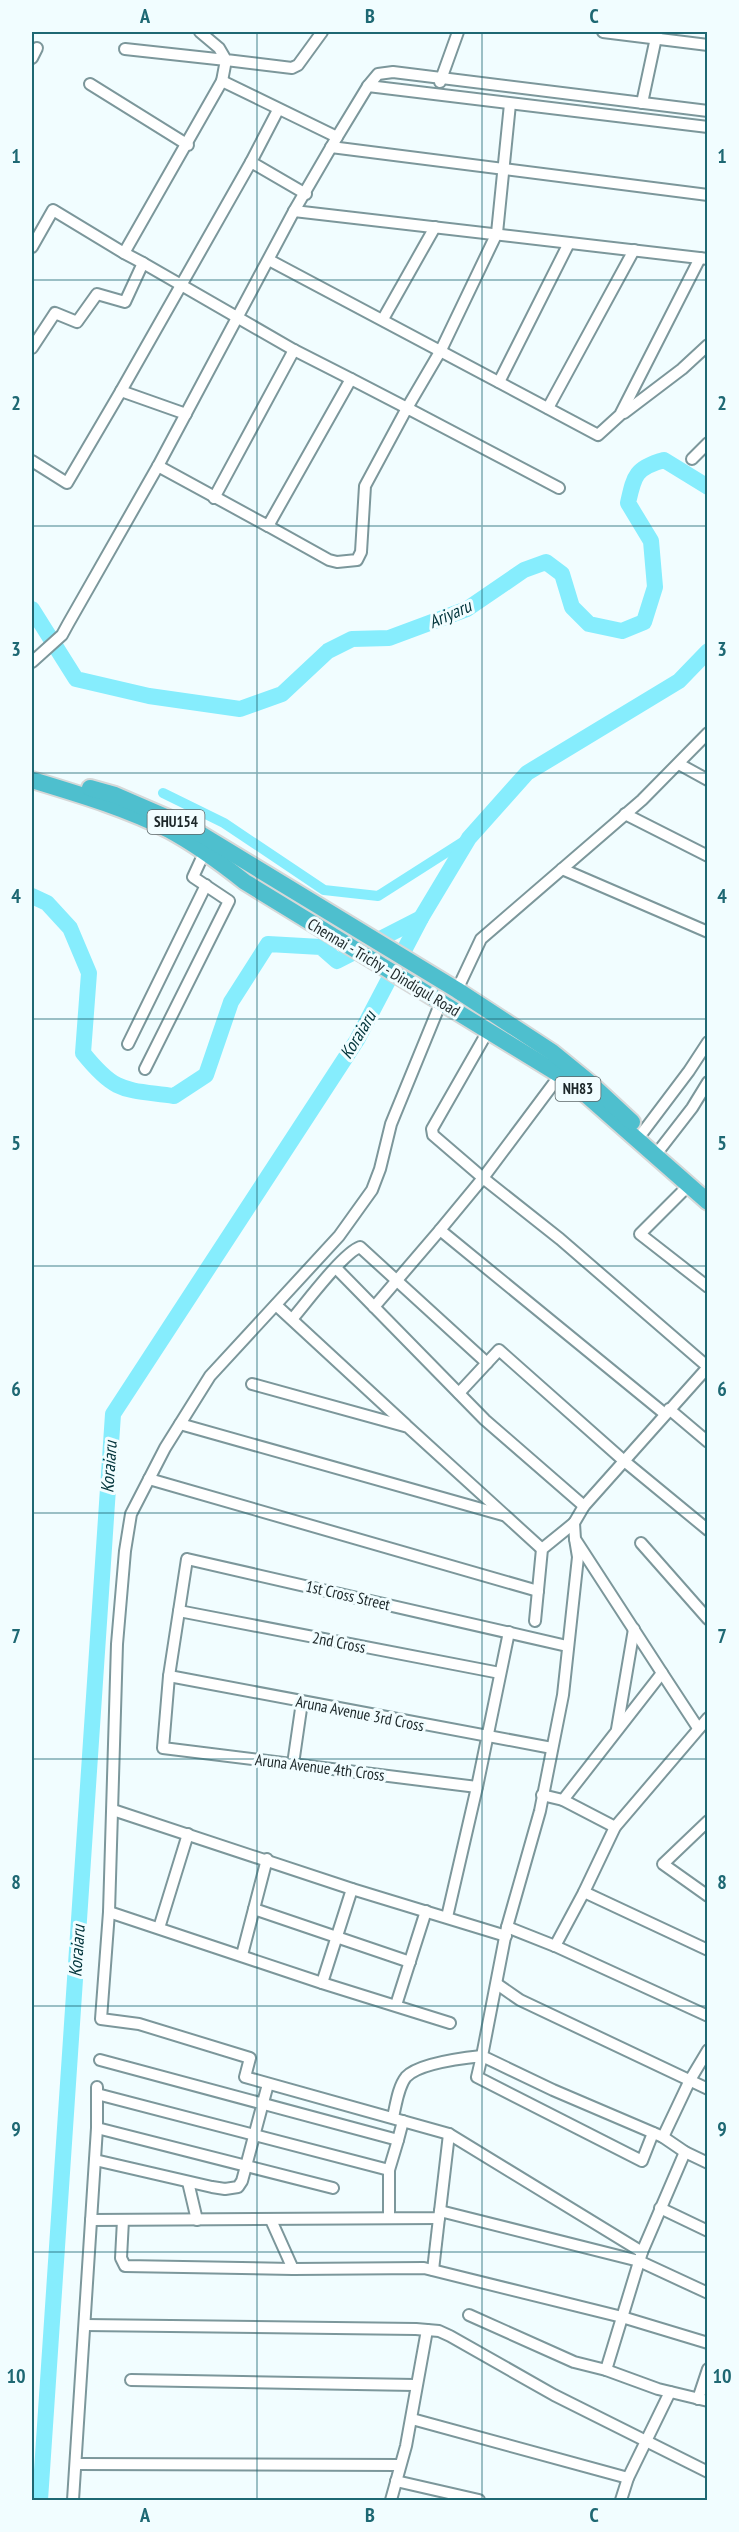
<svg xmlns="http://www.w3.org/2000/svg" width="739" height="2532" font-family="'PT Sans Narrow',sans-serif">
<style>
.lines{fill:none;stroke-linecap:round;stroke-linejoin:round}
.canal{stroke:#86edfd;stroke-width:10}
.river{stroke:#86edfd;stroke-width:16}
.minor-casing{stroke:#7c979b;stroke-width:14}
.trunk-casing{stroke:#d6d8d8;stroke-width:20}
.minor{stroke:#fff;stroke-width:10}
.trunk{stroke:#4ebfce;stroke-width:16}
.grid{fill:none;stroke:#1e6873;stroke-width:1.5;stroke-opacity:0.55}
.labels{text-anchor:middle;stroke-width:6;stroke-linejoin:round;paint-order:stroke}
.shield{fill:#f1fdff;stroke:#5c6769;stroke-width:1.5}
.shield-label{font-size:15px;font-weight:bold;fill:#1c2729}
.street-label{font-size:16px;fill:#1c2729;stroke:#f1fdff}
.water-label{font-size:18px;font-style:italic;fill:#00333a;stroke:#f1fdff}
.neatline{fill:none;stroke:#1e6873;stroke-width:2}
.grid-label{font-size:20px;text-anchor:middle;font-weight:bold;fill:#1e6873}
</style>
<rect width="100%" height="100%" fill="#f1fdff"/>
<g class="lines">
<path class="canal" d="M163 793 224 823 324 890 378 896 469 838"/>
<g class="river">
<path d="M32 609 76 679 149 696 240 709 282 694 328 651 352 639 389 638 467 609 524 570 546 562 562 574 572 607 589 624 622 631 644 622 655 587 651 541 628 503C634 476 635 468 664 460L708 487"/>
<path d="M32 896 47 903 70 928 89 973 83 1053C116 1094 124 1089 174 1096L206 1075 231 1002 268 944 321 947 337 961 421 918"/>
<path d="M40 2500 113 1414 357 1040 421 918 469 838 527 773 679 681 708 651"/>
</g>
<g class="minor-casing">
<g id="minor">
<path d="M200 32 219 48 226 60 292 68 298 65 322 32"/>
<path d="M603 32 708 45"/>
<path d="M125 49 226 60 222 81"/>
<path d="M32 58 37 48"/>
<path d="M440 82 458 32"/>
<path d="M90 84 188 145"/>
<path d="M368 86 708 127"/>
<path d="M642 103 657 33"/>
<path d="M331 147 708 195"/>
<path d="M251 162 278 110"/>
<path d="M294 211 708 259"/>
<path d="M32 247 53 210 124 253"/>
<path d="M269 260 598 435 620 415 700 258"/>
<path d="M143 263 124 253 222 81 337 137"/>
<path d="M383 319 435 227"/>
<path d="M32 348 55 313 77 322 97 294 125 302 143 263 294 350 351 379 268 526 158 466"/>
<path d="M351 379 407 408 441 350 497 233 510 104"/>
<path d="M499 382 569 243"/>
<path d="M121 391 251 162 306 194"/>
<path d="M548 408 634 250"/>
<path d="M624 413 682 369 708 345"/>
<path d="M692 459 708 443"/>
<path d="M32 461 67 483 121 391 186 414"/>
<path d="M214 498 294 350"/>
<path d="M268 526 329 560 337 562 357 560 361 552 365 486 407 408 559 488"/>
<path d="M32 662 62 635 68 624 158 466 294 211 337 137 368 86 378 74 393 72 708 111"/>
<path d="M679 764 708 780"/>
<path d="M625 814 708 856"/>
<path d="M562 869 708 932"/>
<path d="M457 990 481 939 642 800 708 733"/>
<path d="M441 1002 391 1124 380 1169 372 1190 339 1236 210 1376 165 1448 131 1514 125 1551 117 1644 109 1912 101 2019 139 2024 250 2058 245 2077 449 2134 642 2252"/>
<path d="M488 1031 432 1129 433 1135 483 1178 560 1075"/>
<path d="M128 1044 206 885"/>
<path d="M145 1069 229 901 193 877 205 851"/>
<path d="M643 1132 689 1071 708 1042"/>
<path d="M654 1157 692 1108 708 1082"/>
<path d="M688 1186 640 1234 708 1287"/>
<path d="M336 1268 485 1420 584 1506"/>
<path d="M276 1305 406 1425"/>
<path d="M374 1307 440 1230"/>
<path d="M293 1318C306 1303 343 1253 360 1247L487 1363"/>
<path d="M252 1384 408 1427 542 1549"/>
<path d="M459 1393 499 1350 623 1460 708 1530"/>
<path d="M669 1409 708 1442"/>
<path d="M665 1414 440 1230 483 1178 560 1239 708 1367"/>
<path d="M180 1424 503 1515"/>
<path d="M149 1479 538 1591"/>
<path d="M575 1539 578 1557 563 1695 540 1811 507 1927 482 2056 553 2090 663 2137 685 2152 708 2163"/>
<path d="M641 1543 708 1619"/>
<path d="M179 1611 500 1673"/>
<path d="M535 1621 542 1549 574 1523"/>
<path d="M662 1673 698 1728"/>
<path d="M169 1676 552 1748"/>
<path d="M617 1729 634 1629"/>
<path d="M293 1764 302 1702"/>
<path d="M477 1787 163 1748 169 1676 187 1559 567 1646"/>
<path d="M542 1795 563 1800 662 1673 575 1539 574 1523 584 1506 708 1367"/>
<path d="M563 1800 615 1827"/>
<path d="M113 1810 352 1889 506 1936"/>
<path d="M708 1821 663 1864 708 1896"/>
<path d="M584 1892 708 1950"/>
<path d="M254 1909 410 1962"/>
<path d="M109 1912 322 1983 450 2023"/>
<path d="M447 1917 477 1787 509 1632"/>
<path d="M507 1927 555 1946 708 2016"/>
<path d="M159 1928 188 1834"/>
<path d="M555 1946 584 1892 615 1827 708 1718"/>
<path d="M242 1955 267 1859"/>
<path d="M322 1983 352 1889"/>
<path d="M497 1984 520 2000 708 2089"/>
<path d="M396 2005 426 1911"/>
<path d="M100 2060 398 2140 403 2121"/>
<path d="M97 2094 389 2170"/>
<path d="M393 2117C396 2105 398 2087 406 2077 419 2063 463 2058 482 2056L477 2077 642 2161 653 2133"/>
<path d="M97 2128 333 2188"/>
<path d="M663 2137 690 2080 708 2050"/>
<path d="M95 2160 212 2187 225 2189 238 2187 242 2181 268 2084"/>
<path d="M188 2182 197 2220"/>
<path d="M660 2208 708 2231"/>
<path d="M440 2211 449 2134"/>
<path d="M389 2217V2170L398 2140"/>
<path d="M91 2220 439 2218 440 2211 639 2261 708 2293"/>
<path d="M123 2220 121 2258 125 2266 293 2269 424 2268 622 2317 708 2343"/>
<path d="M271 2220 293 2269"/>
<path d="M433 2270 439 2218"/>
<path d="M469 2315 574 2362 606 2370 658 2389 708 2401"/>
<path d="M85 2325 416 2329 439 2331 450 2336 554 2395 708 2472"/>
<path d="M606 2370 642 2252 685 2152"/>
<path d="M131 2380 415 2385"/>
<path d="M698 2399 708 2369"/>
<path d="M412 2419 628 2478"/>
<path d="M77 2464 399 2465"/>
<path d="M396 2481 479 2500"/>
<path d="M73 2500 97 2128V2087"/>
<path d="M391 2500 406 2446 427 2330"/>
<path d="M621 2500 628 2478 670 2392"/>
</g>
</g>
<g class="trunk-casing">
<g id="trunk">
<path d="M32 780C78 794 126 808 169 830 197 845 221 863 245 882L560 1075 583 1092 708 1202"/>
<path d="M90 788 115 795 189 827 457 990 552 1052 590 1083 632 1122"/>
</g>
</g>
<use href="#minor" class="minor"/>
<use href="#trunk" class="trunk"/>
</g>
<path class="grid" d="M257 32V2500M482 32V2500M32 280H708M32 526H708M32 773H708M32 1019H708M32 1266H708M32 1513H708M32 1759H708M32 2006H708M32 2252H708"/>
<g class="labels">
<g class="shield">
<rect x="147.5" y="810" width="57" height="24" rx="4.5"/>
<rect x="555.5" y="1077" width="45" height="24" rx="4.5"/>
</g>
<g class="shield-label">
<text x="176" y="827">SHU154</text>
<text x="578" y="1094">NH83</text>
</g>
<g class="street-label">
<text transform="translate(384 967) rotate(31)" y="6">Chennai - Trichy - Dindigul Road</text>
<text transform="translate(348 1595) rotate(13)" y="6">1st Cross Street</text>
<text transform="translate(339 1642) rotate(11)" y="6">2nd Cross</text>
<text transform="translate(360 1713) rotate(11)" y="6">Aruna Avenue 3rd Cross</text>
<text transform="translate(320 1767) rotate(7)" y="6">Aruna Avenue 4th Cross</text>
</g>
<g class="water-label">
<text transform="translate(450 614) rotate(-24)" y="6">Ariyaru</text>
<text transform="translate(358 1035) rotate(-59)" y="6">Koraiaru</text>
<text transform="translate(109 1467) rotate(-86)" y="6">Koraiaru</text>
<text transform="translate(77 1951) rotate(-86)" y="6">Koraiaru</text>
</g>
</g>
<rect width="739" height="2532" fill="none" stroke="#f1fdff" stroke-width="66"/>
<rect x="33" y="33" width="673" height="2466" class="neatline"/>
<g class="grid-label">
<text x="145" y="23">A</text>
<text x="370" y="23">B</text>
<text x="594" y="23">C</text>
<text x="16" y="163">1</text>
<text x="722" y="163">1</text>
<text x="16" y="410">2</text>
<text x="722" y="410">2</text>
<text x="16" y="656">3</text>
<text x="722" y="656">3</text>
<text x="16" y="903">4</text>
<text x="722" y="903">4</text>
<text x="16" y="1150">5</text>
<text x="722" y="1150">5</text>
<text x="16" y="1396">6</text>
<text x="722" y="1396">6</text>
<text x="16" y="1643">7</text>
<text x="722" y="1643">7</text>
<text x="16" y="1889">8</text>
<text x="722" y="1889">8</text>
<text x="16" y="2136">9</text>
<text x="722" y="2136">9</text>
<text x="16" y="2383">10</text>
<text x="722" y="2383">10</text>
<text x="145" y="2522">A</text>
<text x="370" y="2522">B</text>
<text x="594" y="2522">C</text>
</g>
</svg>
